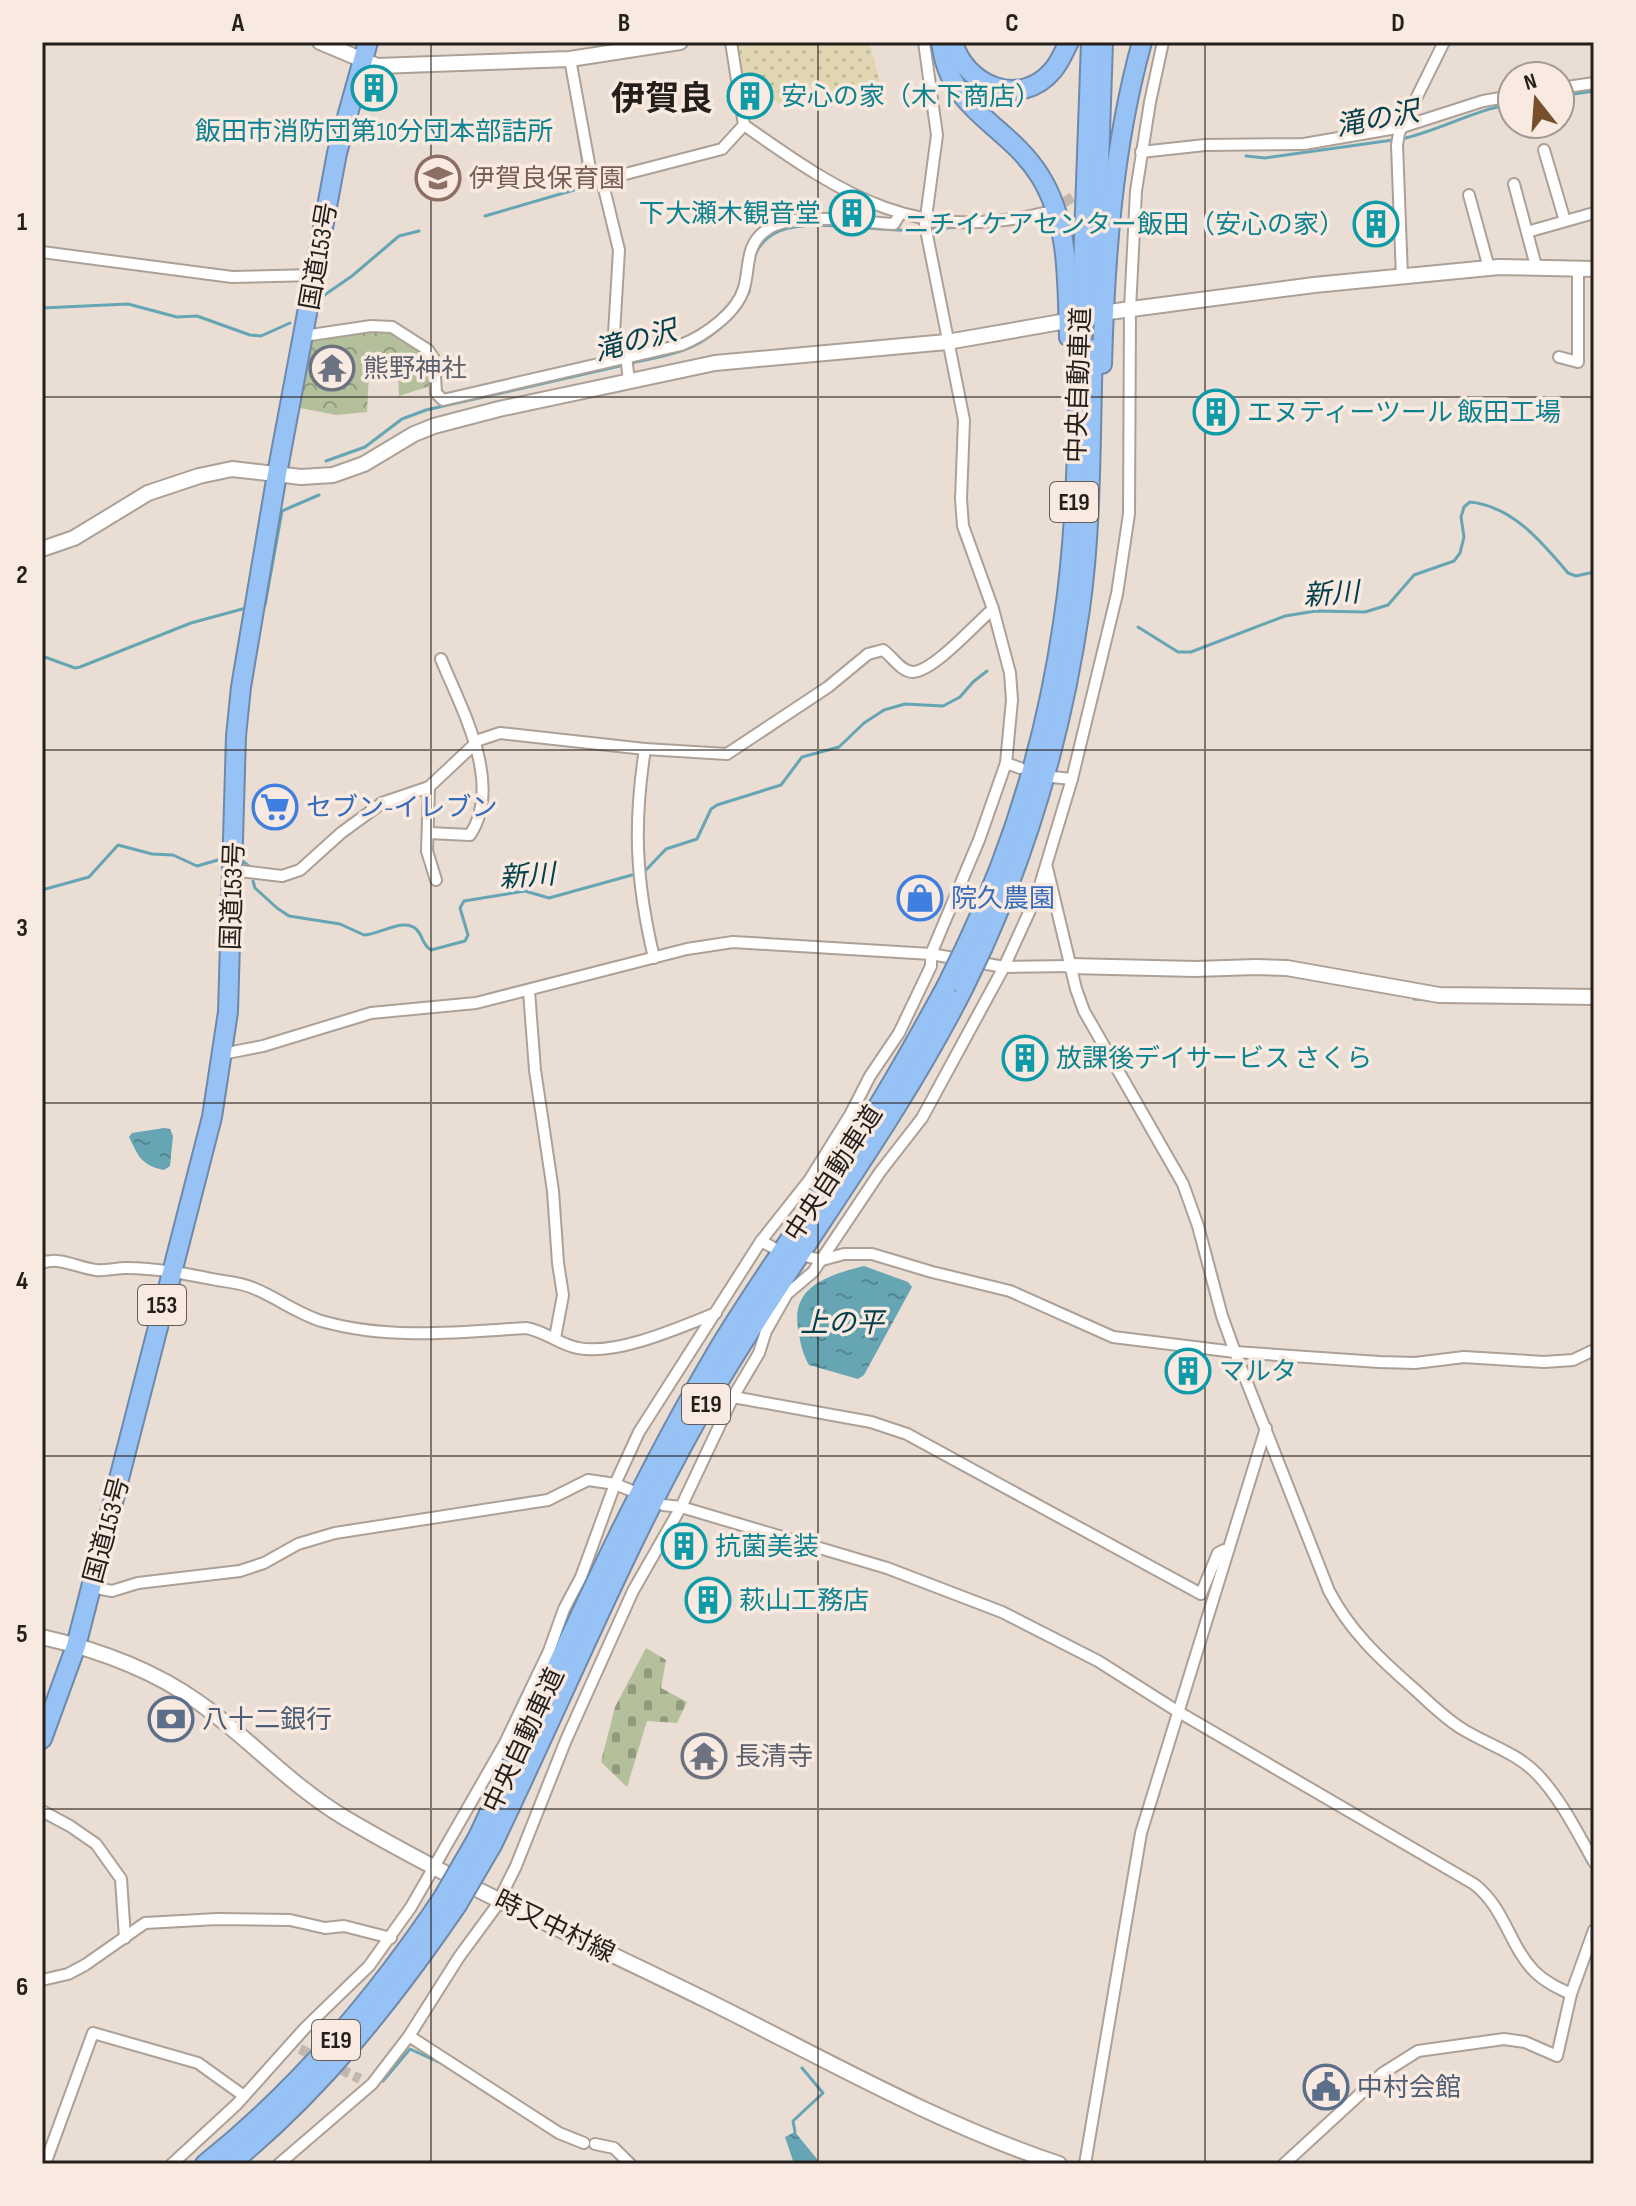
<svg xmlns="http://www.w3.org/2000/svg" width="1636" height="2206" font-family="'Sofia Sans Condensed','Noto Sans JP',sans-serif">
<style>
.forest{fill:url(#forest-crowns)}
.sand{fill:url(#sand-dots)}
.cemetery{fill:url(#cemetery-stones)}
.water{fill:url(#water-ripples)}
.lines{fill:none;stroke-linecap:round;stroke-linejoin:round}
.stream{stroke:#66a5b4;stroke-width:3}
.street-tunnel{stroke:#c2b7ae;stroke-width:10;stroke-dasharray:10 5;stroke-linecap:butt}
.street-casing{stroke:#ada096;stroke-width:14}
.secondary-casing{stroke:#ada096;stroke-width:18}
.highway-casing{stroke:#6e89a9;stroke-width:22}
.street{stroke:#fff;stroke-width:10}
.secondary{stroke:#fff;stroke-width:14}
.highway{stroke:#96c2f5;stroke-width:18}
.highway-bridge-casing{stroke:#6e89a9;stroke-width:22;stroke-linecap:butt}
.highway-bridge{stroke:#96c2f5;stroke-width:18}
.grid{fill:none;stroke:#241f1b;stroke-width:2;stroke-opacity:0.55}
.labels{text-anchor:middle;stroke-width:7;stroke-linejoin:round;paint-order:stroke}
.shield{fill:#f8eae0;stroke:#645c56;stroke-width:2}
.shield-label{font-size:24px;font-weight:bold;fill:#241f1b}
.culture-label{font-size:26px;fill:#0d838f;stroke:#f8eae0;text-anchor:start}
.education-label{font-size:26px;fill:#785e54;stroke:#f8eae0;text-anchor:start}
.street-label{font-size:26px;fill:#241f1b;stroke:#f8eae0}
.worship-label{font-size:26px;fill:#5b616d;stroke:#f8eae0;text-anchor:start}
.shop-label{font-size:26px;fill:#366cbe;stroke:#f8eae0;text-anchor:start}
.service-label{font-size:26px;fill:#4e5e75;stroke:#f8eae0;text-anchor:start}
.water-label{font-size:28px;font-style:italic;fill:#03404b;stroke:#f8eae0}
.district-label{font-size:34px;font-weight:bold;fill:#241f1b;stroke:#f8eae0}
.neatline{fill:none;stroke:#241f1b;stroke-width:3}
.grid-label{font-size:26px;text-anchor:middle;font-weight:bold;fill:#241f1b}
</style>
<defs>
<pattern id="forest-crowns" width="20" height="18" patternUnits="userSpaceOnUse" patternTransform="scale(2)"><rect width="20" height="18" fill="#b4c09b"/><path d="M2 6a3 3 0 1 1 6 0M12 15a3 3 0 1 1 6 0" fill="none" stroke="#929b7e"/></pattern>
<pattern id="sand-dots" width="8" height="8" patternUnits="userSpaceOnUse" patternTransform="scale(2)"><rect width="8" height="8" fill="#e0d6b1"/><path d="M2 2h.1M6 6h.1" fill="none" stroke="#c0b798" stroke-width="1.8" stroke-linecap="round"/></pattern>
<pattern id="cemetery-stones" width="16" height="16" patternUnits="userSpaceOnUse" patternTransform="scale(2)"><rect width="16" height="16" fill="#b4c09b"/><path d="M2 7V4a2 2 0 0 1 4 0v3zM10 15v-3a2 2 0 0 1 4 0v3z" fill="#929b7e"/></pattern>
<pattern id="water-ripples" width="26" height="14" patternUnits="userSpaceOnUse" patternTransform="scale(2)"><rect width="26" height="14" fill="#66a5b4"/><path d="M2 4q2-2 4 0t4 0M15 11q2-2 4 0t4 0" fill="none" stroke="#548692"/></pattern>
</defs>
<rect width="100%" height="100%" fill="#eaddd3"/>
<path class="forest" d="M369 331H391L426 353 430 386 399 396 397 355H370L367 412 336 415 300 408 312 341 325 336Z"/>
<path class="sand" d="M738 42H869L880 81 779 103 744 78Z"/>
<path class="cemetery" d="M646 1648 666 1660 661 1688 687 1702 677 1723 647 1721 627 1787 601 1762 615 1707Z"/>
<g class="water">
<path d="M164 1128 170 1129 173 1136 170 1166 164 1170C140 1165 138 1155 129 1137L132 1133Z"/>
<path d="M864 1266 908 1282 912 1287 864 1375 858 1379 809 1365C802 1353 800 1341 798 1328 791 1285 830 1275 864 1266Z"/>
<path d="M795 2132 821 2164H794L785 2137Z"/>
</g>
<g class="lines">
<g class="stream">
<path d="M1560 96 1594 91"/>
<path d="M1401 139C1439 131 1473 110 1512 104"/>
<path d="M1246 156 1265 158 1393 140"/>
<path d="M485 216 581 188 585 176 575 114"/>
<path d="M1021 222 1048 217"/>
<path d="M929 229 993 225"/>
<path d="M754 257C759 245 767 236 779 231 813 217 882 233 921 230"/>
<path d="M323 296 352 276 399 236 419 231"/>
<path d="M42 308 128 304 177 317 197 316 250 335 261 336 290 323"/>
<path d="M736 312 749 292 752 269"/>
<path d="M631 363C663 356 691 353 716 331"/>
<path d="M326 461 365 447 402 419 426 410 624 365"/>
<path d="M261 605H265L282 511 319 495"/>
<path d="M1138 627 1178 652H1191L1285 616 1316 611 1365 612 1388 605 1414 575 1454 561 1460 553 1464 537 1461 517 1464 507 1470 502C1512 506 1542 542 1568 573L1576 576 1594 572"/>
<path d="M42 656 75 668 80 667 191 623 246 608"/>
<path d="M240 859 250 867"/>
<path d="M646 870 666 849 697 839 711 809 717 805 781 785 802 757 839 747 864 723 884 710 905 704 943 706 960 697 973 682 987 671"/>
<path d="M253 881 255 888 277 908 289 916 340 924 364 935C378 935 404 917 416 929 423 935 422 945 431 950L465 941 468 935 460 908 464 901 525 891 549 898 632 875"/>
<path d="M42 890 89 877 118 845 152 854 173 855 197 866 225 858"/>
<path d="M1412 997 1414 999 1450 1001"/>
<path d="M383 2081 410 2049 445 2065"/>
<path d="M795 2132 793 2121 823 2093 802 2068"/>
<path d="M622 2149 638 2164"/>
</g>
<g class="street-tunnel">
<path d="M1051 210 1085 190"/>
<path d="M300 2049 360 2079"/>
</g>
<g class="street-casing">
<g id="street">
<path d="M731 42 744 125C847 198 917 244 1048 212"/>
<path d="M570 59 592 180H602L722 149 744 125"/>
<path d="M1560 88 1594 83"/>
<path d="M1544 150 1565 221"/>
<path d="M1141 152 1205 145 1304 144 1402 127 1483 101 1512 96"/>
<path d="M602 180 619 250 614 334 626 356 629 381"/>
<path d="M1514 184 1536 266"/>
<path d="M1469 195 1489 268"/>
<path d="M1527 232 1594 213"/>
<path d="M42 252 232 277 315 275"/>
<path d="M1402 277 1397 145 1399 133 1444 42"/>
<path d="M304 336 371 326 392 327 428 350 434 359 436 393 443 400 681 345C704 336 737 313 744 288 750 267 745 246 765 231 791 210 861 222 894 224L900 214"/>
<path d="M1559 357 1578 362V268"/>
<path d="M645 749C633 826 636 882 654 958"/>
<path d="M1006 763 1020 768"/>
<path d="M1052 777 1072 779"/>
<path d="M429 787 427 851 436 880"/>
<path d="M429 833 470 835C504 784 461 708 441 659"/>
<path d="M1047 868 1076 989 1084 1011 1183 1184 1198 1226 1222 1316 1235 1352 1329 1591C1350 1631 1379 1658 1412 1687 1429 1702 1445 1719 1464 1730 1489 1745 1517 1753 1537 1774 1561 1799 1577 1832 1594 1862"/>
<path d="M232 870 282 876 300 870 341 833 382 803 429 787 479 740 500 733 645 749 727 754 828 687 868 654 883 650C892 656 901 672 913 672 934 671 975 624 993 609"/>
<path d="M529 991 535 1070 553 1191 558 1263 563 1295 555 1338"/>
<path d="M222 1054 263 1046 371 1013 476 1003 687 949 733 942 931 954 1004 967 1070 966"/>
<path d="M761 1241 772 1247"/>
<path d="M805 1256 822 1260 844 1254H872L932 1272 1010 1291 1113 1337 1235 1352 1379 1362 1415 1363 1464 1357 1544 1362 1573 1360 1594 1350"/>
<path d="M42 1263C59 1256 78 1268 96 1270 106 1271 116 1268 126 1268 157 1268 187 1274 217 1280 229 1282 242 1283 253 1288 278 1298 299 1315 325 1322 390 1340 460 1332 526 1328 545 1331 560 1345 578 1348 616 1356 681 1327 716 1313"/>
<path d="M733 1397 871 1422 907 1434 1201 1594 1218 1553 1224 1550"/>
<path d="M663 1505 681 1507 887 1568 1002 1612 1098 1661 1177 1711 1474 1884C1505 1908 1509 1945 1534 1971 1545 1982 1558 1988 1571 1994"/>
<path d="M101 1589 112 1591 138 1583 240 1571 264 1563 298 1544 335 1533 548 1500 588 1480 615 1484 630 1490"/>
<path d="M42 1811 70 1826 96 1844 121 1879 125 1938"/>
<path d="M42 1980 68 1974 85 1965 145 1923 217 1919 290 1920 325 1928 344 1926 391 1938"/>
<path d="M409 2036 559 2133 584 2143"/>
<path d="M595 2144 614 2148 630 2164"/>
<path d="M45 2164 93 2033 198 2063 244 2096"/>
<path d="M172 2164 237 2104 305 2028 369 1966 411 1907 505 1743 549 1651 564 1609 581 1577 615 1484 639 1432 761 1241 810 1179 850 1115 870 1076 899 1033 931 966V954L979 840 1006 763 1012 700 1010 673 993 609 963 526 961 499 964 420 925 225 937 135 924 42"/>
<path d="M279 2164 372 2084 409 2036 459 1957 495 1908 516 1866 566 1740 633 1591 681 1507 733 1397 759 1353 766 1331 787 1294 813 1272 880 1172 922 1118 1004 967 1037 895 1072 779 1117 594 1129 514 1130 309 1136 191 1150 102 1163 42"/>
<path d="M1085 2164 1141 1833 1266 1428"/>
<path d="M1284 2164 1383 2073 1418 2051 1504 2039 1525 2042 1557 2056 1571 1994 1594 1930"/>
</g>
</g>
<g class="secondary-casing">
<g id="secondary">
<path d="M320 42 377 66 570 59 680 42"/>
<path d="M1109 312 1314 285 1499 267 1594 269"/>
<path d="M42 549 74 538 148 493 199 476 232 469 301 477 333 475 364 464 414 434 434 426 499 409 715 363 947 342 1061 322"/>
<path d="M1070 966 1195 969 1256 967 1287 968 1439 995 1594 997"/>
<path d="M42 1637C95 1649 153 1670 198 1702 249 1738 291 1786 345 1818 462 1887 587 1941 708 2001 823 2058 936 2123 1059 2164"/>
</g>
</g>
<g class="highway-casing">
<g id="highway">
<path d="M941 42C950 113 1006 122 1040 176 1070 224 1067 282 1069 337"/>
<path d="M953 42C965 86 1021 109 1053 70 1060 62 1064 51 1069 42"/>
<path d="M1094 315 1103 42"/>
<path d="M1102 364C1105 256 1113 146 1142 42"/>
<path d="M966 946C1014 845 1047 734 1063 623 1077 533 1077 441 1080 351 1083 248 1087 145 1091 42"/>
<path d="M983 947C1031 840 1063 726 1080 609 1092 524 1090 435 1093 349"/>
<path d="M42 1739 76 1646 212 1117 228 1012 236 736 241 687 277 474 337 153 368 42"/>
<path d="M478 1837C554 1675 624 1509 715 1355 753 1291 797 1230 838 1169 878 1110 912 1049 946 987"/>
<path d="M492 1845C566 1692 629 1534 715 1388 795 1252 893 1128 964 987"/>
<path d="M205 2164C300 2088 377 1997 444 1896"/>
<path d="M230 2164C320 2091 392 2000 457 1905"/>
</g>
</g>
<use href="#street" class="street"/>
<use href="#secondary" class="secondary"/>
<use href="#highway" class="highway"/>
<g class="highway-bridge-casing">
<g id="highway-bridge">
<path d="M946 987 966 946"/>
<path d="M964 987 983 947"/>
<path d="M444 1896 478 1837"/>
<path d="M457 1905 492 1845"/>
</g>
</g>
<use href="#highway-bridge" class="highway-bridge"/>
</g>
<path class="grid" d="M431 42V2164M818 42V2164M1205 42V2164M42 397H1594M42 750H1594M42 1103H1594M42 1456H1594M42 1809H1594"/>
<defs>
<g id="building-ring" transform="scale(2.3)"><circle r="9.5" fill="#f8eae0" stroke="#0f9aa8" stroke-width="1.5"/><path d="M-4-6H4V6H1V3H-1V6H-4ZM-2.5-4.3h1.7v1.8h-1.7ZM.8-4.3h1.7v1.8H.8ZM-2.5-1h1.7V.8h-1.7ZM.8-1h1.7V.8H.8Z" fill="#0f9aa8"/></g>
<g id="school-ring" transform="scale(2.3)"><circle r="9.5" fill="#f8eae0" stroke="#8d6e63" stroke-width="1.5"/><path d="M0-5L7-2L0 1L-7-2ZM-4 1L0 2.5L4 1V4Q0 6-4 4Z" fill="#8d6e63"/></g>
<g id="temple-ring" transform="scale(2.3)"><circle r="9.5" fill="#f8eae0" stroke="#6b7280" stroke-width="1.5"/><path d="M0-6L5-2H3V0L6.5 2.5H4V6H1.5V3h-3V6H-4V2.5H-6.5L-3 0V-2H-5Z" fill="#6b7280"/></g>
<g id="supermarket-ring" transform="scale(2.3)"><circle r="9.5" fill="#f8eae0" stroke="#3f7fe0" stroke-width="1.5"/><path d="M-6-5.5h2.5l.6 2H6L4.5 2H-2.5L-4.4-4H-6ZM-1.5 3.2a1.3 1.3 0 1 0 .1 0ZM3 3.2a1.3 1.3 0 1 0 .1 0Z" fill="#3f7fe0"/></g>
<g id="shop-ring" transform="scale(2.3)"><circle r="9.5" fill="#f8eae0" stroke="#3f7fe0" stroke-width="1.5"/><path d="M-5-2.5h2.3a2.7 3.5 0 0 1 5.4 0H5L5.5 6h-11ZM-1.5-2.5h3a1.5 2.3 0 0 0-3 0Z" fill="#3f7fe0"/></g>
<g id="bank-ring" transform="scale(2.3)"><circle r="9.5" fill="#f8eae0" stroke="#5c6f8a" stroke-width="1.5"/><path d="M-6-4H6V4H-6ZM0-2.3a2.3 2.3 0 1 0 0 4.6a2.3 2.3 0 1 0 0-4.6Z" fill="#5c6f8a"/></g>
<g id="civic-ring" transform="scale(2.3)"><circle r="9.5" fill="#f8eae0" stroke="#5c6f8a" stroke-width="1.5"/><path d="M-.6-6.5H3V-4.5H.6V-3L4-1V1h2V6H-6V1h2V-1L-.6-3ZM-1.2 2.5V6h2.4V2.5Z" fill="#5c6f8a"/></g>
</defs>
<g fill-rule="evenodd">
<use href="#building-ring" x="374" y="88"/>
<use href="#building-ring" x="750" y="96"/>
<use href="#school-ring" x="438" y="178"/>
<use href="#building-ring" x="852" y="213"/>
<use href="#building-ring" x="1376" y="224"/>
<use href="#temple-ring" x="332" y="368"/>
<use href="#building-ring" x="1216" y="412"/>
<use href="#supermarket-ring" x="275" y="807"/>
<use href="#shop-ring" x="920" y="898"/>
<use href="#building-ring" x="1025" y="1058"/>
<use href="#building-ring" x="1188" y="1371"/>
<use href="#building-ring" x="684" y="1546"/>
<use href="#building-ring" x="708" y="1600"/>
<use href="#bank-ring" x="171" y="1719"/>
<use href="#temple-ring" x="704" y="1756"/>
<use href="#civic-ring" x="1326" y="2087"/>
</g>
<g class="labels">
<g class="shield">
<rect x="1050" y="482" width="48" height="40" rx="6"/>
<rect x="138" y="1285" width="48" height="40" rx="6"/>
<rect x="682" y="1384" width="48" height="40" rx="6"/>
<rect x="312" y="2020" width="48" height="40" rx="6"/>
</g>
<g class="shield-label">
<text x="1074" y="510">E19</text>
<text x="162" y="1313">153</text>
<text x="706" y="1412">E19</text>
<text x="336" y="2048">E19</text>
</g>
<g class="culture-label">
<text x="781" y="105">安心の家（木下商店）</text>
<text x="374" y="140" text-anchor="middle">飯田市消防団第10分団本部詰所</text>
<text x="821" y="222" text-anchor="end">下大瀬木観音堂</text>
<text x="1345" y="233" text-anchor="end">ニチイケアセンター飯田（安心の家）</text>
<text x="1247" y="421">エヌティーツール 飯田工場</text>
<text x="1056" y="1067">放課後デイサービス さくら</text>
<text x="1219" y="1380">マルタ</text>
<text x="715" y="1555">抗菌美装</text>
<text x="739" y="1609">萩山工務店</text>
</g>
<g class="education-label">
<text x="469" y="187">伊賀良保育園</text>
</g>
<g class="street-label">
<text transform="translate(318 256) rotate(-80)" y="9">国道153号</text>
<text transform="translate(1078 385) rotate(-88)" y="9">中央自動車道</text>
<text transform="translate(232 896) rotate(-88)" y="9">国道153号</text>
<text transform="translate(833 1173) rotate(-57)" y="9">中央自動車道</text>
<text transform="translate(106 1530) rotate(-75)" y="9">国道153号</text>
<text transform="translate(523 1740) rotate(-65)" y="9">中央自動車道</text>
<text transform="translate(555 1926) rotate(26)" y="9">時又中村線</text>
</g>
<g class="worship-label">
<text x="363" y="377">熊野神社</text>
<text x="735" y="1765">長清寺</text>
</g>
<g class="shop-label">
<text x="306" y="816">セブン-イレブン</text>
<text x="951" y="907">院久農園</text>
</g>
<g class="service-label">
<text x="202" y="1728">八十二銀行</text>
<text x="1357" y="2096">中村会館</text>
</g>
<g class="water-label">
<text transform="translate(1377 118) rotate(-11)" y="10">滝の沢</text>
<text transform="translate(635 340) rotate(-15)" y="10">滝の沢</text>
<text transform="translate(1331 593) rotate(-4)" y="10">新川</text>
<text transform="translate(527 875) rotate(-4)" y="10">新川</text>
<text x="842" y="1332">上の平</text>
</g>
<g class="district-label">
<text x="662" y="110">伊賀良</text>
</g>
</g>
<rect width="1636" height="2206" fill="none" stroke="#f8eae0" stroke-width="88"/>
<g transform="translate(1536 100) rotate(343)"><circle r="38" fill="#f8eae0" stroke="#a39991" stroke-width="2"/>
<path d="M0-6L14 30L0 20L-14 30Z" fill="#76502c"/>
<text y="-12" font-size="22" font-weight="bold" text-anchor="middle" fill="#241f1b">N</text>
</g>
<rect x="44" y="44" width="1548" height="2118" class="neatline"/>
<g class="grid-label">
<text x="238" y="31">A</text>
<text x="624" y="31">B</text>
<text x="1012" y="31">C</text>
<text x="1398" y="31">D</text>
<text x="22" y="230">1</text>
<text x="22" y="583">2</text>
<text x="22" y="936">3</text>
<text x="22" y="1289">4</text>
<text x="22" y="1642">5</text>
<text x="22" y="1995">6</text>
</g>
</svg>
